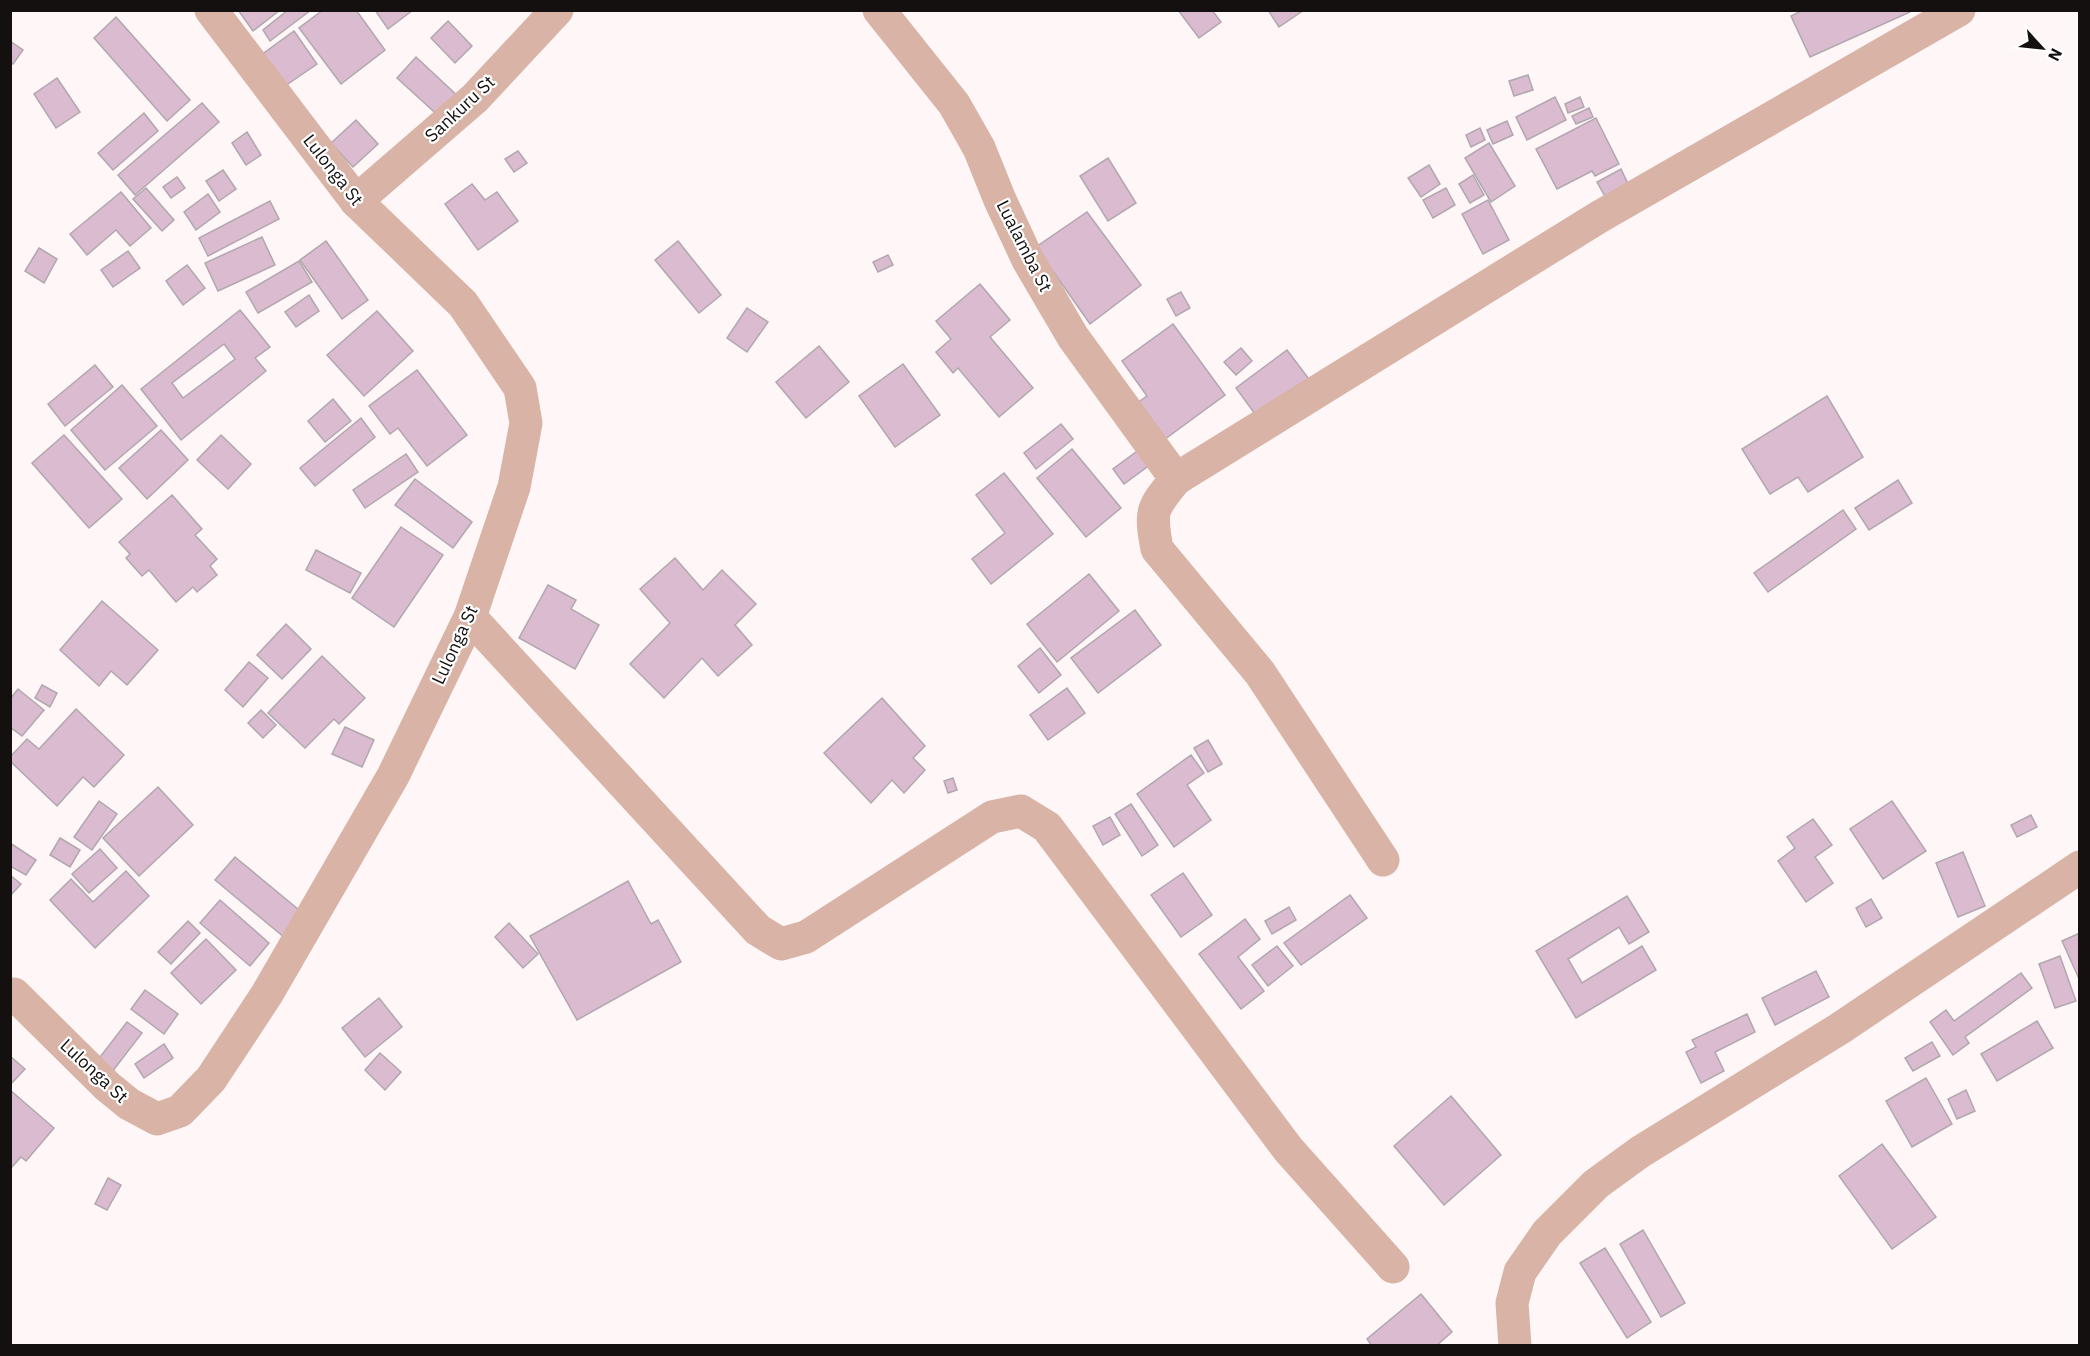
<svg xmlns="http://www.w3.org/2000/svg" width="2090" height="1356" font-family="'IBM Plex Sans',sans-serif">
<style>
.building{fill:#dbbbd0;stroke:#b1a7ae;stroke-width:1.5;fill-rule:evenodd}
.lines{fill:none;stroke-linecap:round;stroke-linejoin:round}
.street{stroke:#d8b3a6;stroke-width:33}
.labels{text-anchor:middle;stroke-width:4.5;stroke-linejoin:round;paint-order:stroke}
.street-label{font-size:18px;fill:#141010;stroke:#fff}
</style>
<rect width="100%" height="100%" fill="#fef6f7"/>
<g class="building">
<path d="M238 10H280L253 31Z"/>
<path d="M288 10H311L270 41 263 30Z"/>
<path d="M323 10H356L385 50 341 84 299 28Z"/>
<path d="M375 10H413L388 29Z"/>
<path d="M1178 10H1212L1221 22 1199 38Z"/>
<path d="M1268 10H1304L1279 27Z"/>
<path d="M1803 10H1910V12L1810 57 1791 16Z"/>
<path d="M116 17 190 100 167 121 94 38Z"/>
<path d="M448 21 472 46 455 63 431 38Z"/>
<path d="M294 31 317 64 279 90 257 58Z"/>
<path d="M10 41 23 50 13 64 10 62Z"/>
<path d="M416 57 462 100 443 120 397 78Z"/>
<path d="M1528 75 1533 90 1514 96 1509 81Z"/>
<path d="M57 78 80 112 56 128 34 94Z"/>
<path d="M1555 97 1566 120 1527 140 1516 117Z"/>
<path d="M1580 97 1584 107 1568 113 1565 104Z"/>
<path d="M202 103 219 122 135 195 118 175Z"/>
<path d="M1589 108 1593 117 1576 124 1572 116Z"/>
<path d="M144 113 158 131 113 170 98 153Z"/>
<path d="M1596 118 1619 164 1595 176 1592 171 1557 189 1536 149Z"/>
<path d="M356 120 378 144 353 167 331 143Z"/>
<path d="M1507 121 1513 135 1493 144 1487 130Z"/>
<path d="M1480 128 1485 140 1471 147 1466 135Z"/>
<path d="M247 132 261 155 246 165 232 143Z"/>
<path d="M1489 143 1515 186 1491 202 1465 158Z"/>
<path d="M518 151 527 163 514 172 505 159Z"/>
<path d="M1108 158 1136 203 1108 221 1080 176Z"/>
<path d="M1429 165 1440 184 1421 197 1408 178Z"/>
<path d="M1621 169 1629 186 1606 198 1597 182Z"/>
<path d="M223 170 236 189 219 201 206 181Z"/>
<path d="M1473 175 1484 195 1470 203 1459 184Z"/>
<path d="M177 177 185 188 171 198 163 187Z"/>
<path d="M472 184 485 200 497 192 518 221 478 250 445 204Z"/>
<path d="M146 188 174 220 162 231 133 199Z"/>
<path d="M1446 188 1455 205 1433 218 1423 200Z"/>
<path d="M121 192 151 228 130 246 116 230 87 255 70 234Z"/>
<path d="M208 194 220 212 196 230 184 212Z"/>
<path d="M1488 200 1509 240 1483 254 1462 214Z"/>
<path d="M270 201 279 219 208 256 199 238Z"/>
<path d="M1087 212 1141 285 1090 324 1036 247Z"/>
<path d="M262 237 275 265 218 291 205 263Z"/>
<path d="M326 241 368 300 342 319 300 260Z"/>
<path d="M678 241 721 295 699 313 655 260Z"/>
<path d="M39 248 57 259 44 283 25 271Z"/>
<path d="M128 251 140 268 113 287 101 270Z"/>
<path d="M888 255 893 265 878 272 873 262Z"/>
<path d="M299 261 312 282 258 313 246 292Z"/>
<path d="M187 265 205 288 183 305 166 281Z"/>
<path d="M980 284 1010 320 990 337 1033 388 999 417 958 368 953 373 936 352 951 339 936 321Z"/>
<path d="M1181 292 1190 308 1176 316 1167 299Z"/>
<path d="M309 295 319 311 296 327 285 312Z"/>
<path d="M747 308 768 322 747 352 727 338Z"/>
<path d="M240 310 270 347 255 358 266 371 181 440 141 389ZM224 344 235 359 183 398 172 383Z"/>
<path d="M377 311 413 351 364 396 327 355Z"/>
<path d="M1173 324 1225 395 1161 442 1134 405 1147 396 1122 361Z"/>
<path d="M819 346 849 382 806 418 776 382Z"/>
<path d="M1241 348 1252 361 1236 375 1224 362Z"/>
<path d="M1287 350 1312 383 1260 421 1236 388Z"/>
<path d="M903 364 940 415 895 447 859 396Z"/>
<path d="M95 365 113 387 65 426 48 404Z"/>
<path d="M417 370 467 435 427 466 398 428 390 434 369 406Z"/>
<path d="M122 385 157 426 105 470 71 430Z"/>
<path d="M1827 396 1863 457 1808 492 1798 477 1770 494 1742 449Z"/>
<path d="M333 399 351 421 325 442 308 421Z"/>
<path d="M361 418 375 437 315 486 300 468Z"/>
<path d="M1061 424 1073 439 1036 469 1024 453Z"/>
<path d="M161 430 188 460 147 499 119 468Z"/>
<path d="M64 435 122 499 89 528 32 463Z"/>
<path d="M221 435 251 464 228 489 197 460Z"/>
<path d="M1072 449 1121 508 1086 537 1037 478Z"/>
<path d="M1140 449 1151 464 1124 484 1113 469Z"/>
<path d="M406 454 418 472 365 508 353 490Z"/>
<path d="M1004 473 1053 534 991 584 972 559 1005 533 976 495Z"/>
<path d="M415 479 472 522 453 548 395 505Z"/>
<path d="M1898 480 1912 503 1869 530 1855 508Z"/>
<path d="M172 495 202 529 195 535 217 559 210 566 217 575 197 592 193 587 176 602 149 570 142 576 126 558 130 554 119 542Z"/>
<path d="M1843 510 1856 529 1768 592 1754 573Z"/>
<path d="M401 527 443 555 394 627 352 598Z"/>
<path d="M316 550 361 573 350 593 306 570Z"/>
<path d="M675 558 703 590 722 570 756 604 735 625 752 645 718 676 702 658 664 698 630 664 670 623 640 589Z"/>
<path d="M1089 574 1119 611 1057 662 1027 624Z"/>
<path d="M548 585 576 600 571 609 599 625 575 669 519 638Z"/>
<path d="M102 601 158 650 127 685 111 671 99 686 60 650Z"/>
<path d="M1135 610 1161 645 1098 693 1071 658Z"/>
<path d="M286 624 311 649 282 679 257 655Z"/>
<path d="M1040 648 1061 675 1039 693 1018 666Z"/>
<path d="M322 656 365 698 339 724 334 719 305 748 268 713Z"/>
<path d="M249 662 268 678 243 707 225 690Z"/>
<path d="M42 685 57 693 50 707 35 698Z"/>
<path d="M1067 688 1085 713 1048 740 1030 715Z"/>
<path d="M18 689 44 710 22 736 10 727V699Z"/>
<path d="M882 698 925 746 913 758 925 770 904 793 892 780 871 803 824 753Z"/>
<path d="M76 709 124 755 94 787 83 777 57 806 10 761V757L27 739 39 749Z"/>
<path d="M261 710 276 725 263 738 248 723Z"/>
<path d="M345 727 374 740 362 767 332 754Z"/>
<path d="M1208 740 1222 764 1208 772 1194 748Z"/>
<path d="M1191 755 1204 773 1187 785 1211 820 1174 847 1137 794Z"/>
<path d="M953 778 957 790 948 793 944 781Z"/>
<path d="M158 787 193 825 139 876 103 838Z"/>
<path d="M99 801 117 814 92 850 74 837Z"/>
<path d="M1892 801 1926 851 1883 879 1850 829Z"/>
<path d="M1131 804 1158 845 1142 856 1115 814Z"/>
<path d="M2031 815 2037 827 2017 837 2011 825Z"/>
<path d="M1110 817 1120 835 1103 845 1093 826Z"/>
<path d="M1813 819 1832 845 1815 857 1833 883 1806 902 1778 861 1795 848 1787 837Z"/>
<path d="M60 838 80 850 70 867 50 855Z"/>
<path d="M10 843 36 860 26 875 10 866Z"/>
<path d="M100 849 117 868 89 893 72 874Z"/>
<path d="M1963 852 1985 906 1958 917 1936 863Z"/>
<path d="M235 857 304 914 285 938 215 880Z"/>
<path d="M126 871 149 896 95 948 50 900 71 879 93 902Z"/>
<path d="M1183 873 1212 915 1181 937 1151 895Z"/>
<path d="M10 875 21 884 10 896Z"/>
<path d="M628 881 651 924 658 920 681 962 577 1020 530 936Z"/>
<path d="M1350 895 1367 918 1301 965 1284 943Z"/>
<path d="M1627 896 1649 932 1629 944 1619 927 1568 959 1582 983 1642 946 1656 970 1576 1018 1536 951Z"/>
<path d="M1871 899 1882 918 1866 927 1856 908Z"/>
<path d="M220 900 269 943 250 966 200 923Z"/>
<path d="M1289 907 1296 920 1272 934 1265 921Z"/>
<path d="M1245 919 1260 939 1238 957 1264 991 1241 1009 1199 954Z"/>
<path d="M188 921 200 933 171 964 158 952Z"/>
<path d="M509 923 538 954 523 968 495 937Z"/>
<path d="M2080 933V981L2062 941Z"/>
<path d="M206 939 236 970 201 1004 171 973Z"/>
<path d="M1277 946 1293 966 1268 986 1252 965Z"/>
<path d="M2060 956 2076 1001 2055 1008 2039 964Z"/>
<path d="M1816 971 1829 997 1775 1025 1762 998Z"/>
<path d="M2021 973 2032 988 1965 1037 1969 1043 1953 1055 1930 1022 1946 1010 1954 1021Z"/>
<path d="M145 990 178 1014 164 1034 131 1009Z"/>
<path d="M379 998 402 1027 365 1057 342 1028Z"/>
<path d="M1747 1014 1755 1032 1715 1052 1724 1071 1701 1083 1686 1052 1696 1047 1692 1040Z"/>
<path d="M2037 1021 2053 1048 1997 1081 1981 1054Z"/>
<path d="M127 1022 142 1033 112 1072 97 1061Z"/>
<path d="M1932 1042 1940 1056 1913 1071 1905 1058Z"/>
<path d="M164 1044 173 1058 144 1078 135 1064Z"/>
<path d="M380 1053 401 1072 385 1090 365 1070Z"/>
<path d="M10 1056 25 1069 10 1085Z"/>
<path d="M1926 1078 1952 1124 1912 1147 1886 1101Z"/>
<path d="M10 1090 54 1128 26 1161 21 1157 10 1169Z"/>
<path d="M1966 1090 1975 1111 1957 1119 1948 1099Z"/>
<path d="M1451 1096 1501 1155 1444 1205 1394 1146Z"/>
<path d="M1882 1144 1936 1217 1892 1249 1839 1176Z"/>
<path d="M108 1178 121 1185 107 1210 95 1204Z"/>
<path d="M1643 1230 1685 1303 1661 1317 1620 1244Z"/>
<path d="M1605 1248 1651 1322 1627 1338 1580 1263Z"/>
<path d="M1421 1294 1452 1332 1436 1346H1372L1367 1339Z"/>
</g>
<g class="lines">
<g class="street">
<path d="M879 10 954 104 979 148 1000 200 1028 260 1073 337 1176 479"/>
<path d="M356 201 475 98 557 10"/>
<path d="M470 617 758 930 781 944 806 937 992 817 1021 811 1047 827 1288 1149 1393 1267"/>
<path d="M1383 860 1260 673 1157 549C1150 511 1151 509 1176 479L1599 217 1959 10"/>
<path d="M14 994 107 1086 129 1104 157 1119 180 1111 211 1079 267 994 393 776 470 617 514 487 526 423 520 388 463 304 356 201 211 10"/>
<path d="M1515 1346 1512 1303 1520 1272 1547 1233 1596 1184 1640 1152 1839 1029 2080 867"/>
</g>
</g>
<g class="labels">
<g class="street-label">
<text transform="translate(460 109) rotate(-43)" y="6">Sankuru St</text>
<text transform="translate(333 170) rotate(52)" y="6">Lulonga St</text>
<text transform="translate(1024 246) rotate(63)" y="6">Lualamba St</text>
<text transform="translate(455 645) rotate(-65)" y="6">Lulonga St</text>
<text transform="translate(94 1071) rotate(43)" y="6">Lulonga St</text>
</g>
</g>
<rect width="2090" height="1356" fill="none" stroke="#141010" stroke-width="24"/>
<g transform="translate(2042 48) rotate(117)" stroke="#ffffff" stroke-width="4.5" paint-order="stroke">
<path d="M0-4.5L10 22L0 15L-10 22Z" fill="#141010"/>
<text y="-9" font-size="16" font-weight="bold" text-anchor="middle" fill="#141010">N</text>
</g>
</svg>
